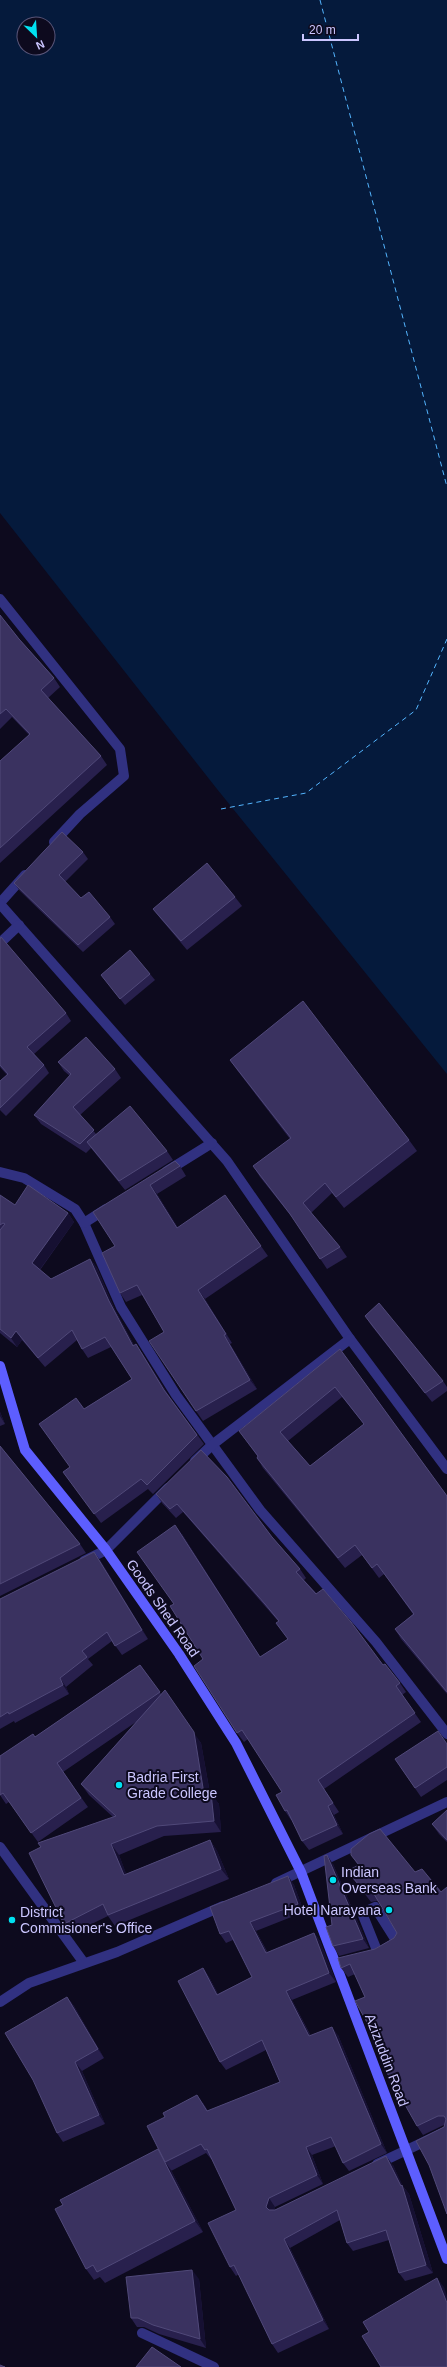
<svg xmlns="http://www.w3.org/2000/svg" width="447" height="2367" font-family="Arial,sans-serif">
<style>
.water{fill:#051a3c;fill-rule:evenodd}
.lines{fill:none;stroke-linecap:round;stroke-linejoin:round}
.ferry{stroke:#54b5ff;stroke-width:1;stroke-dasharray:5 4;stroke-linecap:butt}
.street{stroke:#313181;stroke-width:10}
.secondary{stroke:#5d5eff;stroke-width:10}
.wall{fill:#28204d;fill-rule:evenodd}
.shaded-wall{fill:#161032}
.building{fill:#3a3260;stroke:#504979;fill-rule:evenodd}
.poi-dot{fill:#00e1f1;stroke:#0d0a1e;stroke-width:1.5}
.labels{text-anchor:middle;stroke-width:4;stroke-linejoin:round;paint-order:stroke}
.street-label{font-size:14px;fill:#cbc6ff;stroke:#0d0a1e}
.poi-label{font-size:14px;fill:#cbc6ff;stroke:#0d0a1e;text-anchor:start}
</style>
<rect width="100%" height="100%" fill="#0d0a1e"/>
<path class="water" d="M0 0H447V1074L217 789 0 513ZM24 24H48V48H24Z"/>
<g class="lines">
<g class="ferry">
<path d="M320 0 447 487"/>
<path d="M221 809 306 793 416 710 447 639"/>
</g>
<g class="street">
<path d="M0 599 120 749 124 776 80 814 54 842"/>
<path d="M0 903 25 875"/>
<path d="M0 904 227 1161 350 1339 447 1469"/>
<path d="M0 943 19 925"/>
<path d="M167 1171 212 1143"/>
<path d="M0 1172 24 1178 75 1209 84 1223 121 1307 176 1395 260 1510 376 1642 447 1734"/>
<path d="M84 1223 106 1209"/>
<path d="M195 1461 212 1445 350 1339"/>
<path d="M84 1561 106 1550 168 1488"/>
<path d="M0 1847 84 1963"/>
<path d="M276 1883 447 1802"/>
<path d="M378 1953 362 1913 375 1907 397 1942 390 1946"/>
<path d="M0 2002 29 1983 117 1952 223 1906"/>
<path d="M377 2164 447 2131"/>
<path d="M142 2333 214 2367"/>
</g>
<path class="secondary" d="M0 1366 25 1450 106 1550 179 1654 236 1743 301 1872 447 2259"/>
</g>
<g class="wall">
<path d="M0 615 19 639 54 678 60 687 48 698 101 756 107 765 0 863V761L29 735 12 717 0 729Z"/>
<path d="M83 852 88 859 65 882 81 898 110 917 115 924 83 952 20 891 14 883Z"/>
<path d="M235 897 242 906 187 950 160 918 153 909Z"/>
<path d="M0 939 66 1013 71 1021 34 1054 44 1065 49 1073 6 1116 0 1110V1081L7 1075 0 1067Z"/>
<path d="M150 974 155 980 125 1005 101 975Z"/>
<path d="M230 1060 409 1140 417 1151 344 1208 332 1193 311 1213 340 1247 347 1257 327 1269 295 1221 260 1177 253 1166 290 1139 237 1070Z"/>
<path d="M58 1062 115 1069 121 1078 80 1115 96 1134 167 1151 173 1160 125 1190 91 1148 86 1153 41 1124 34 1115 70 1076 64 1071Z"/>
<path d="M180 1166 186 1176 157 1194 178 1228 225 1195 268 1256 205 1299 232 1343 230 1344 257 1389 203 1421 196 1411 164 1332 142 1295 126 1302 120 1293 115 1246 93 1212Z"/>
<path d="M0 1195 15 1205 68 1213 74 1222 40 1270 51 1279 90 1259 97 1268 115 1310 134 1345 142 1353 169 1396 204 1444 153 1494 148 1489 101 1523 63 1472 70 1467 84 1409 132 1379 111 1347 88 1358 82 1349 77 1340 45 1367 22 1340 17 1347 0 1333Z"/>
<path d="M365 1316 443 1381 447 1387V1391L432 1402 371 1325Z"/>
<path d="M340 1349 447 1496V1694L401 1639 395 1629 413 1614 384 1574 379 1578 362 1555 345 1568 263 1468 257 1458 258 1457 239 1431ZM342 1397 364 1424 310 1466 288 1441Z"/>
<path d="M0 1412 5 1424 0 1426Z"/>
<path d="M0 1446 80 1544 86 1553 0 1596Z"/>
<path d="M156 1494 272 1537 300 1569 306 1578 304 1580 383 1665 400 1683 406 1692 402 1695 421 1722 324 1789 339 1812 334 1815 343 1834 309 1850 302 1841 292 1819 291 1820 285 1811 282 1792 248 1739 244 1742 237 1733 203 1659 174 1604 182 1534 260 1657 288 1639 278 1621 271 1613 183 1512 176 1518 162 1503Z"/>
<path d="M100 1560 148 1639 122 1655 112 1641 88 1659 93 1665 66 1687 69 1694 15 1723 14 1721 0 1729V1599Z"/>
<path d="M140 1665 161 1694 201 1743 210 1793 219 1804 221 1832 164 1836 119 1855 126 1874 210 1840 217 1851 229 1879 115 1926 108 1916 71 1934 64 1924 113 1817 89 1795 81 1784 136 1722 63 1772 88 1807 38 1842 9 1802 6 1804 0 1795V1756L35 1737Z"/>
<path d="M447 1744V1780L421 1797 395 1759Z"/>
<path d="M447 1810V1842L439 1834 432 1824Z"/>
<path d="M351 1855 415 1872 441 1892 447 1887V2214L444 2127V2125L423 2135 417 2126 365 1997 355 1974 348 1977 341 1968 394 1938 397 1933 379 1902 376 1901 371 1902 354 1880 347 1871 358 1865Z"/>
<path d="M333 1864 369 1948 339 1956 333 1946 332 1925Z"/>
<path d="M288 1876 294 1885 304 1912 256 1931 268 1953 314 1933 320 1941 336 1982 292 2000 311 2036 338 2035 387 2153 349 2171 343 2163 336 2146 312 2155 323 2184 275 2207 274 2210 393 2165 402 2185 409 2194 433 2273 405 2281 399 2273 389 2240 353 2251 347 2243 340 2220 290 2248 329 2329 278 2353 272 2344 239 2274 236 2276 230 2267 236 2210 212 2158 211 2159 206 2153 171 2171V2170L203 2232 105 2283 100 2277 94 2280 86 2269 63 2205 158 2149 203 2103 208 2111 280 2082 266 2050 226 2070 220 2062 203 1968 209 1977 218 1994 252 1977 233 1940 226 1943 220 1934Z"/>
<path d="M67 1997 74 2006 104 2058 82 2071 105 2124 63 2142 57 2133Z"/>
<path d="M199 2279 206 2348 159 2334 144 2327H137L131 2318Z"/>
</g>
<g class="shaded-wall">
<path d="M150 1185 157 1194 184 1237 177 1228Z"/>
<path d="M68 1213 74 1222 38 1272 32 1263Z"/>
<path d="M90 1259 97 1268 115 1310 139 1355 133 1346 109 1301Z"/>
<path d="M198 1290 205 1299 232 1343 226 1334Z"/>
<path d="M16 1331 22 1340 17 1347 11 1338Z"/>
<path d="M224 1335 230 1344 257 1389 250 1380Z"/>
<path d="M136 1344 142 1353 171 1399 164 1390Z"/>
<path d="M0 1412 5 1424 0 1416Z"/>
<path d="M175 1525 182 1534 266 1666 260 1657Z"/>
<path d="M94 1552 100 1560 148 1639 142 1630Z"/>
<path d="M60 1678 66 1687 69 1694 63 1685Z"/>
<path d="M165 1690 201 1743 212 1805 204 1794Z"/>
<path d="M211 1793 219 1804 221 1832 214 1821Z"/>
<path d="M328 1806 334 1815 343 1834 337 1825Z"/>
<path d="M210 1840 217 1851 229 1879 221 1869Z"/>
<path d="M111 1844 119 1855 131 1886 124 1875Z"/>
<path d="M327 1855 333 1864 369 1948 363 1939Z"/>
<path d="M288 1876 294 1885 304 1912 298 1904Z"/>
<path d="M250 1922 256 1931 272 1962 266 1953Z"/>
<path d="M314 1933 320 1941 336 1982 329 1973Z"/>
<path d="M203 1968 209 1977 223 2003 217 1995Z"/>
<path d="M286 1991 292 2000 315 2045 309 2036Z"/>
<path d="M67 1997 74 2006 104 2058 98 2049Z"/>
<path d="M332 2027 338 2035 387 2153 381 2144Z"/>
<path d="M75 2062 82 2071 105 2124 99 2115Z"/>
<path d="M197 2095 203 2103 213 2120 207 2111Z"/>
<path d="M306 2147 312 2155 323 2184 317 2175Z"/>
<path d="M158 2149 165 2162 171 2170 203 2232 195 2221Z"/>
<path d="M386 2156 393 2165 403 2186 402 2185 409 2194 433 2273 426 2265 401 2186Z"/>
<path d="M269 2198 275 2207 272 2215 266 2207Z"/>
<path d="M284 2239 290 2248 329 2329 323 2320Z"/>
<path d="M192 2270 199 2279 206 2348 200 2339Z"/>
<path d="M437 2278 444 2287 447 2296V2303Z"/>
</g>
<g class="building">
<path d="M0 615 19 639 54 678 41 690 101 756 0 848V761L30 734 6 709 0 714Z"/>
<path d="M62 832 83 852 59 875 81 898 89 892 110 917 78 945 14 883Z"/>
<path d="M207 863 235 897 181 941 153 909Z"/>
<path d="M1 937 66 1013 27 1047 44 1065 0 1108V1081L8 1074 0 1065V939Z"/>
<path d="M130 950 150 974 120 999 101 975Z"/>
<path d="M303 1001 409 1140 336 1197 325 1183 303 1203 340 1247 320 1259 290 1214 253 1166 291 1138 230 1060Z"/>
<path d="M86 1037 115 1069 73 1107 94 1130 80 1144 34 1115 71 1074 58 1062Z"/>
<path d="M130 1106 167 1151 119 1181 87 1142Z"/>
<path d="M175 1161 180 1166 150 1185 177 1228 225 1195 261 1246 198 1290 226 1334 224 1335 250 1380 196 1411 149 1341 164 1332 137 1285 120 1293 102 1253 115 1246 93 1212Z"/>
<path d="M28 1185 68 1213 32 1263 51 1279 90 1259 109 1301 133 1346 136 1344 164 1390 197 1435 147 1485 141 1479 94 1514 63 1472 70 1467 39 1424 76 1398 84 1409 132 1379 105 1337 82 1349 72 1330 38 1358 16 1331 11 1338 0 1329V1230L5 1224 3 1223 0 1225V1195L15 1205Z"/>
<path d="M379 1303 443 1381 425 1393 365 1316Z"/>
<path d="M340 1349 447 1496V1692L395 1629 414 1614 377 1564 372 1568 355 1545 338 1558 257 1458 258 1456 239 1431ZM335 1387 364 1424 310 1466 280 1432Z"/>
<path d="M0 1446 80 1544 0 1584Z"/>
<path d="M201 1450 227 1477 272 1537 300 1569 296 1572 316 1594 323 1589 351 1622 383 1665 385 1664 400 1683 396 1686 415 1713 318 1780 333 1803 328 1806 337 1825 302 1841 287 1810 285 1811 276 1795 282 1792 242 1730 237 1733 194 1666 203 1659 170 1606 174 1604 137 1552 175 1525 260 1657 288 1639 276 1623 279 1621 265 1604 177 1504 170 1509 156 1494Z"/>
<path d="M94 1552 142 1630 115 1646 107 1632 82 1651 87 1657 60 1678 63 1685 9 1714 8 1712 0 1717V1599Z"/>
<path d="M140 1665 160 1692 57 1763 81 1798 31 1833 3 1793 0 1795V1756L33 1734 35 1737Z"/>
<path d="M165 1690 194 1732 204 1794 211 1793 214 1821 157 1826 111 1844 124 1875 210 1840 221 1869 108 1915 103 1904 64 1924 29 1853 41 1847 38 1843 116 1816 81 1784Z"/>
<path d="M438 1731 447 1744V1767L415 1788 395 1759Z"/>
<path d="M447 1810V1840L432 1824Z"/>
<path d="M380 1829 415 1872 422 1869 441 1892 447 1887V2214L429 2165 416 2141 444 2127 446 2119 444 2116H438L417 2126 382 2064 372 2031 355 2001 365 1997 350 1964 341 1968 338 1958 375 1949 394 1938 397 1933 374 1894 369 1891 365 1892 347 1871 359 1865 351 1855V1849L369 1834Z"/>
<path d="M327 1855 363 1939 333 1946 326 1927 332 1925 324 1856Z"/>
<path d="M288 1876 298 1904 250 1922 266 1953 314 1933 329 1973 286 1991 309 2036 332 2027 381 2144 343 2163 331 2137 306 2147 317 2175 269 2198 266 2207 269 2210H275L386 2156 401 2186 402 2185 426 2265 399 2273 386 2230 347 2243 337 2210 284 2239 323 2320 272 2344 234 2265 230 2267 208 2223 236 2210 207 2149 205 2150 201 2144 165 2162 147 2126 165 2117 163 2113 197 2095 207 2111 280 2082 262 2040 220 2062 178 1981 203 1968 217 1995 252 1977 229 1931 220 1934 210 1907Z"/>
<path d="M67 1997 98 2049 75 2062 99 2115 57 2133 33 2080 5 2033Z"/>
<path d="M158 2149 195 2221 97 2272 93 2265 86 2269 55 2209 63 2205 60 2200Z"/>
<path d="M192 2270 200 2339 153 2325 138 2318H131L126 2277Z"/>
<path d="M437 2278 447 2303V2367H381L362 2336 369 2332 363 2322Z"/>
<path d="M152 2347 181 2367H136Z"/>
<path d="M0 2365 5 2367H0Z"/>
</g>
<g class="poi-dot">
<circle cx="119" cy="1785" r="4"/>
<circle cx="333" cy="1880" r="4"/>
<circle cx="389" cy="1910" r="4"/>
<circle cx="12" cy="1920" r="4"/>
</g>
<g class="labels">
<g class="street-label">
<text transform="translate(163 1608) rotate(55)" y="5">Goods Shed Road</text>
<text transform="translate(387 2060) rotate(69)" y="5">Azizuddin Road</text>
</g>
<g class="poi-label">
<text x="127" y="1782">Badria First<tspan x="127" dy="16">Grade College</tspan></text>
<text x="341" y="1877">Indian<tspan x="341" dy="16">Overseas Bank</tspan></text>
<text x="381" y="1915" text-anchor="end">Hotel Narayana</text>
<text x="20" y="1917">District<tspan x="20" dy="16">Commisioner's Office</tspan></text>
</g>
</g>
<g transform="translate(36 36) rotate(155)"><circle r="19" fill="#0d0a1e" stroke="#595578"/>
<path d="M0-3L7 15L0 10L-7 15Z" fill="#00e1f1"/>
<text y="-6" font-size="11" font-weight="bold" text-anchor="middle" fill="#cbc6ff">N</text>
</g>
<path d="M303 34v6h55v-6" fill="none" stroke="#cbc6ff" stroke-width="2"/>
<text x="309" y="34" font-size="12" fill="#cbc6ff" stroke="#0d0a1e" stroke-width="3" paint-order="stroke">20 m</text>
</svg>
